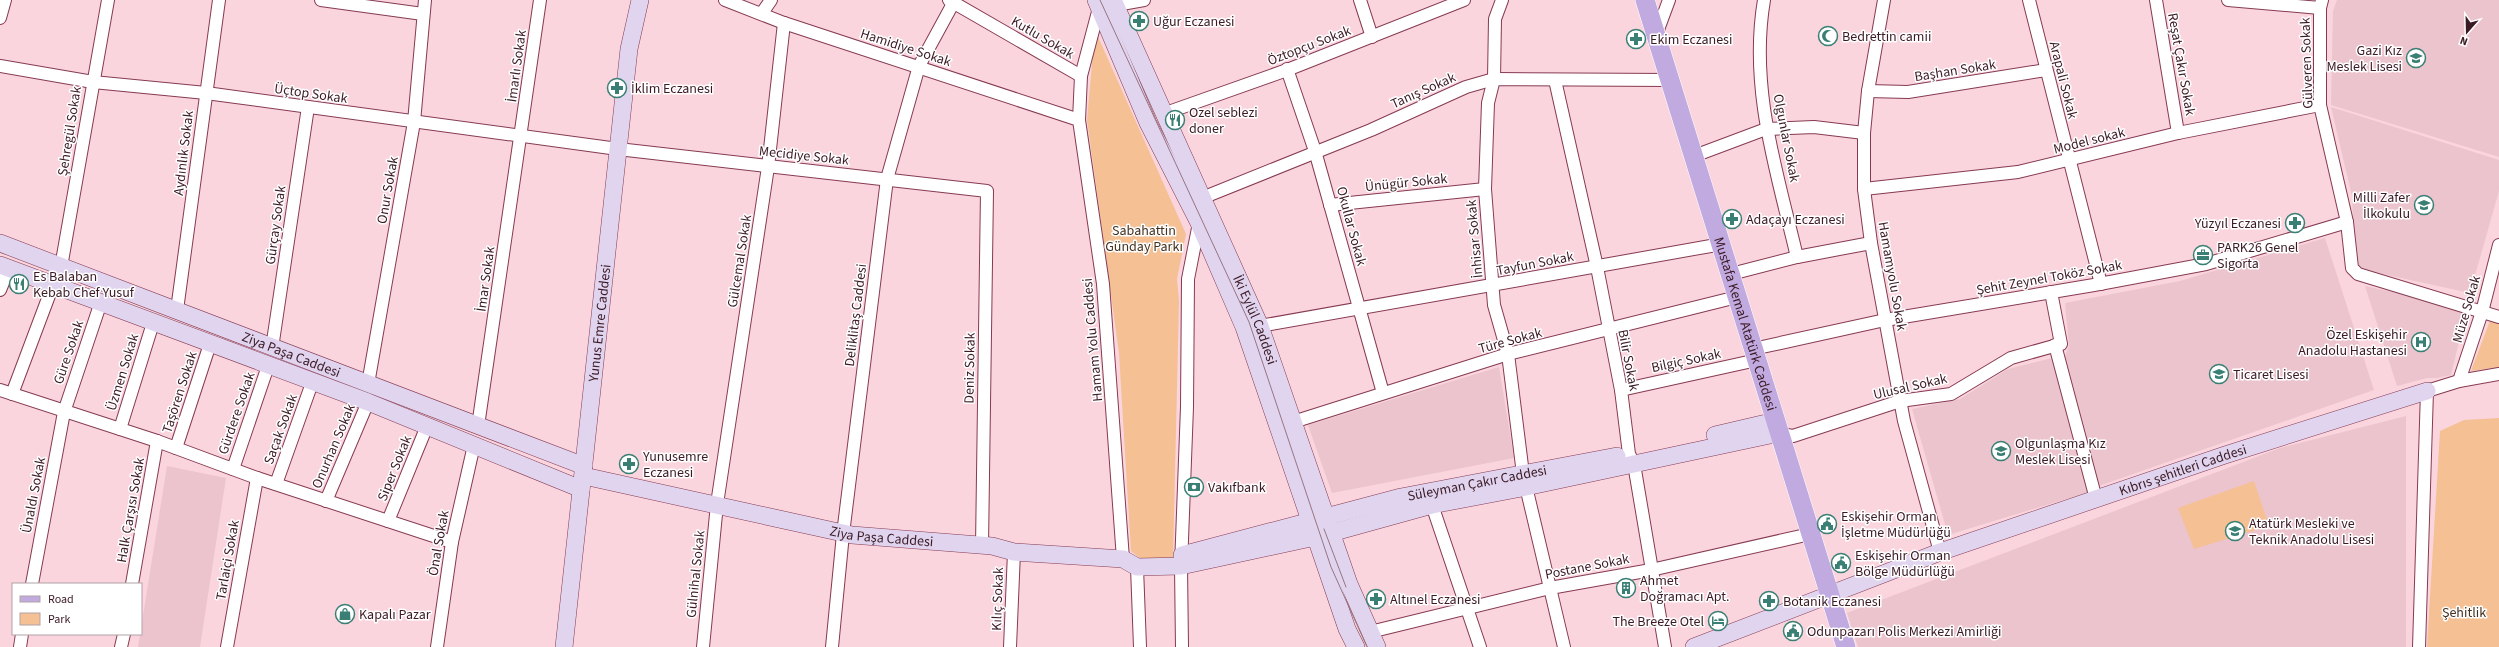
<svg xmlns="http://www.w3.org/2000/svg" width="2499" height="647" font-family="'Source Sans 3',sans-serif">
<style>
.built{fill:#ecc4cd}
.green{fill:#f4c094}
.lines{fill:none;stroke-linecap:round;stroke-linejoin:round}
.minor-casing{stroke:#863a52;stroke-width:14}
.secondary-casing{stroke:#863a52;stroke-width:18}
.primary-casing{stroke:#fff;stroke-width:20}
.minor{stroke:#fff;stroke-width:12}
.secondary{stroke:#e0d4ef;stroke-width:17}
.primary{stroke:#c1aae0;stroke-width:19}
.tram{stroke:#98757e;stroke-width:1}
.labels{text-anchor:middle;stroke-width:3;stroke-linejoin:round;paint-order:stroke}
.poi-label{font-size:14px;fill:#3b1a24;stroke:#fff;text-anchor:start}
.street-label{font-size:14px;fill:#3b1a24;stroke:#fff}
.park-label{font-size:14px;fill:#443120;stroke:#fff}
</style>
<rect width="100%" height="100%" fill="#fad5dd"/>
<g class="built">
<path d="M2337 0H2499V157L2331 105 2333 11Z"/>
<path d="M2331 107 2499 160V191L2470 293 2355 268 2352 196Z"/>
<path d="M2325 238 2374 390 2096 487 2064 359 2069 346 2065 303 2180 281Z"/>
<path d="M2365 286 2467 308 2451 375 2437 378H2427L2397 386Z"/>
<path d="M2056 357 2089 492 1948 535 1912 409 1960 399 2008 369Z"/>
<path d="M1499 367 1514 458 1332 493 1308 425Z"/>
<path d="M2406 416V647H1858L1847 613 2280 448Z"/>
<path d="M167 466 226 478 200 647H138Z"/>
</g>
<g class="green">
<path d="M1095 30 1186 234 1177 279 1179 300 1173 560 1141 559 1131 551 1119 353 1087 120Z"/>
<path d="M2491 318 2499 321V367L2471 371Z"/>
<path d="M2499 418V647H2427L2440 431 2464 420Z"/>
<path d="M2254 481 2269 526 2194 549 2178 508Z"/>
</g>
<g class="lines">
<g class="minor-casing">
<g id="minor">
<path d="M321 0 423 14"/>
<path d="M725 0 784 23 1079 120"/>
<path d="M949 0 1081 76"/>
<path d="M1360 0 1372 37"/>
<path d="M1502 0 1495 19 1494 79 1488 103 1485 189 1494 305 1508 354 1523 474 1564 647"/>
<path d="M1764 0C1749 88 1777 172 1797 257"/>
<path d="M1884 0 1868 91 1864 133V189L1871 243 1904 421 1940 552"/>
<path d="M2029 0 2101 284"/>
<path d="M2156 0 2178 133"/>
<path d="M2228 0 2320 8"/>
<path d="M2322 0 2320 8V105L2347 222 2352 268 2358 274 2499 317"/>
<path d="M762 13 771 0"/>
<path d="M0 18 5 0"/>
<path d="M1656 35 1669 0"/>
<path d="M0 66 93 82 206 93 618 149 987 191 982 546"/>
<path d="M1287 69 1315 151 1383 393"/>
<path d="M1555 80 1597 267 1621 390 1629 454 1634 464 1665 647"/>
<path d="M1868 91 1908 92 2046 70"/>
<path d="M1163 114 1287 70 1464 0"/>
<path d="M1694 156 1766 129 1814 127 1864 133"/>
<path d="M1864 189 2018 172 2178 133 2320 105"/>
<path d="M1202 198 1371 130 1466 87 1494 79 1671 80"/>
<path d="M1330 205 1485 189"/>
<path d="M61 267 108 0"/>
<path d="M1731 274 1797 257 1871 243"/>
<path d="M0 290 9 268"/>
<path d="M177 310 219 0"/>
<path d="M1260 326 1722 244"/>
<path d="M2055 345 2096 499"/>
<path d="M272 348 308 107"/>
<path d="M1753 349 1885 320 2094 285 2206 264 2347 222"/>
<path d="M2459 381 2482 312 2499 245"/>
<path d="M368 384 414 122 425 0"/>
<path d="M0 390 157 441 257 478 452 542"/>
<path d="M1621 390 1757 360"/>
<path d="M12 394 53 285"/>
<path d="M1293 422 1508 354 1737 297"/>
<path d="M478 426 540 0"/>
<path d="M120 429 153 323"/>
<path d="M1779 433 1793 436 1900 401 1951 394 2011 358 2061 344 2051 292"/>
<path d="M176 448 210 344"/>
<path d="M233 469 268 366"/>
<path d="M276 484 312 383"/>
<path d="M326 501 368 402"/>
<path d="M1432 505 1480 647"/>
<path d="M388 521 427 426"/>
<path d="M1123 559 1103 284 1079 120 1081 76 1099 8 1144 0"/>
<path d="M1137 567 1140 647"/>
<path d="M32 584 64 412 101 302"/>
<path d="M132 584 157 441"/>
<path d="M1370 632 1550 588 1651 570 1810 534"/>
<path d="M20 647 22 634"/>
<path d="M121 647 124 634"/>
<path d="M227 647 257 478"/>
<path d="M437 647 452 542 474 445"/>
<path d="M703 647 717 504 768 167 784 23"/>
<path d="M832 647 843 534 887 179 919 66 955 0"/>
<path d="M1010 647 1014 552"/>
<path d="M1182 647 1181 566 1187 407 1188 279 1199 223"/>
<path d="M2419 647 2427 391 2459 381 2499 374"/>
</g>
</g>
<g class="secondary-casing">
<g id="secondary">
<path d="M1096 0 1148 123 1199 223 1244 327 1347 629 1356 647"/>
<path id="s1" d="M1113 0 1260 326 1349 584 1377 647"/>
<path id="s2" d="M0 243 584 466"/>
<path d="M0 265 368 402 581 489"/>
<path d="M1715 435 1775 421"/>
<path id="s3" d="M584 476 852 535 992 546 1014 552 1123 559 1137 567 1181 566 1320 536 1432 505 1526 487 1779 433"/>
<path id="s4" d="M1182 555 1401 497 1617 456"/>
<path id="s5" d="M564 647 629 49 640 0"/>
<path id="s6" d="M1694 647 1940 552 2225 455 2427 391"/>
</g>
</g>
<g class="primary-casing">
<g id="primary">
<path id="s7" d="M1645 0 1846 647"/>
</g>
</g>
<use href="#minor" class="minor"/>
<use href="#secondary" class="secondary"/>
<use href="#primary" class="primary"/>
<g class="tram">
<path d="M1100 0 1249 322 1331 567 1367 647"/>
<path d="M1324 529 1346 587"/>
</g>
</g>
<defs>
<g id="pharmacy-ring" transform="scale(1)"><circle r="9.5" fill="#fff" stroke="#3a7f74" stroke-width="1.5"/><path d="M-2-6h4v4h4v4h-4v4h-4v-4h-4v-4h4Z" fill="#3a7f74"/></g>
<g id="mosque-ring" transform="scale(1)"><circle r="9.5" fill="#fff" stroke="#3a7f74" stroke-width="1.5"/><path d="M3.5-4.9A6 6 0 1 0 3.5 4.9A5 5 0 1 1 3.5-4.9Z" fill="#3a7f74"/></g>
<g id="school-ring" transform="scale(1)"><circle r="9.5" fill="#fff" stroke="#3a7f74" stroke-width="1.5"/><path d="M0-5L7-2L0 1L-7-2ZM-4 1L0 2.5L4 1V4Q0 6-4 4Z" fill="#3a7f74"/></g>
<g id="restaurant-ring" transform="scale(1)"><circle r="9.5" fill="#fff" stroke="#3a7f74" stroke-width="1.5"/><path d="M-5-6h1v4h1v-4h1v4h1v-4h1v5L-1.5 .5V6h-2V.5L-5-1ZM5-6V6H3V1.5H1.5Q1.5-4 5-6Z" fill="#3a7f74"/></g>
<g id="office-ring" transform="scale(1)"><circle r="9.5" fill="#fff" stroke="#3a7f74" stroke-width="1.5"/><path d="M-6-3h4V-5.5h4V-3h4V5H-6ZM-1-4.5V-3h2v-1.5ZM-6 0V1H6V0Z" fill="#3a7f74"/></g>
<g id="hospital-ring" transform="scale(1)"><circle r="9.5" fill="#fff" stroke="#3a7f74" stroke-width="1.5"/><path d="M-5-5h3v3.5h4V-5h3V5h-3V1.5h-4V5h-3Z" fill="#3a7f74"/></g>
<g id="bank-ring" transform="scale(1)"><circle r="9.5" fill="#fff" stroke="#3a7f74" stroke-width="1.5"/><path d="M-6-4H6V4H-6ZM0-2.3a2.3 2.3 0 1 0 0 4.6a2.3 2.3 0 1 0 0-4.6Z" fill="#3a7f74"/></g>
<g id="civic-ring" transform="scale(1)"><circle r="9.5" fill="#fff" stroke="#3a7f74" stroke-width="1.5"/><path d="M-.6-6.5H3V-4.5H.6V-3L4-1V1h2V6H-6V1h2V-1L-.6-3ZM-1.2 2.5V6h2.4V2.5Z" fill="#3a7f74"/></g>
<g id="building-ring" transform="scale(1)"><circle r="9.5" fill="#fff" stroke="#3a7f74" stroke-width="1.5"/><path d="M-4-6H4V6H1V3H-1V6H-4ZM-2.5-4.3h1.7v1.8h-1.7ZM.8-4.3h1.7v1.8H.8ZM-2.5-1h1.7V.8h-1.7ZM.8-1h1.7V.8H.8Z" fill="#3a7f74"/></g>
<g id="shop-ring" transform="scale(1)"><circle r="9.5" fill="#fff" stroke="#3a7f74" stroke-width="1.5"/><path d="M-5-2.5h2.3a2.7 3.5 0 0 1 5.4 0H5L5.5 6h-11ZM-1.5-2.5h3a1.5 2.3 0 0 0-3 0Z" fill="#3a7f74"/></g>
<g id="hotel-ring" transform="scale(1)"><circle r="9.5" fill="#fff" stroke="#3a7f74" stroke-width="1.5"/><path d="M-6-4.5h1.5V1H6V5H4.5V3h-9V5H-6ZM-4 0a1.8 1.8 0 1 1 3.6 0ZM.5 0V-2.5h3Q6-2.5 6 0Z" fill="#3a7f74"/></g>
</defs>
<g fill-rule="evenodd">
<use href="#pharmacy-ring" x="1139" y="21"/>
<use href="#mosque-ring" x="1828" y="36"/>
<use href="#pharmacy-ring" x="1636" y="39"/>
<use href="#school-ring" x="2416" y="58"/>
<use href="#pharmacy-ring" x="617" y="88"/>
<use href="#restaurant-ring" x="1175" y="120"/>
<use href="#school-ring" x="2424" y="205"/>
<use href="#pharmacy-ring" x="1732" y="219"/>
<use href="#pharmacy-ring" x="2295" y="223"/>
<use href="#office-ring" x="2203" y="255"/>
<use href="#restaurant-ring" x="19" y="284"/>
<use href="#hospital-ring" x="2421" y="342"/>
<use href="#school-ring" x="2219" y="374"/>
<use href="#school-ring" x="2001" y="451"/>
<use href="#pharmacy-ring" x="629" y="464"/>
<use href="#bank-ring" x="1194" y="487"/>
<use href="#civic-ring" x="1827" y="524"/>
<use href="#school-ring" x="2235" y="531"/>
<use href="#civic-ring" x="1841" y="563"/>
<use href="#building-ring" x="1626" y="588"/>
<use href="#pharmacy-ring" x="1376" y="599"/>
<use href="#pharmacy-ring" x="1769" y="601"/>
<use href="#shop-ring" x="345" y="614"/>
<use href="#hotel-ring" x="1718" y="621"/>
<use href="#civic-ring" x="1793" y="631"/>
</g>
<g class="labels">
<g class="poi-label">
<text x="1153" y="26">Uğur Eczanesi</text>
<text x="1842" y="41">Bedrettin camii</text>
<text x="1650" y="44">Ekim Eczanesi</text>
<text x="2402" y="55" text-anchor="end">Gazi Kız<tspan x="2402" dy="16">Meslek Lisesi</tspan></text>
<text x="631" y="93">İklim Eczanesi</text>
<text x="1189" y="117">Ozel seblezi<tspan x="1189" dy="16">doner</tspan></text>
<text x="2410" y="202" text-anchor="end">Milli Zafer<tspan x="2410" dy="16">İlkokulu</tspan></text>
<text x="1746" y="224">Adaçayı Eczanesi</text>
<text x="2281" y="228" text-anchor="end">Yüzyıl Eczanesi</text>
<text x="2217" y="252">PARK26 Genel<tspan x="2217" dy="16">Sigorta</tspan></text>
<text x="33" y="281">Es Balaban<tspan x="33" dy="16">Kebab Chef Yusuf</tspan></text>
<text x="2407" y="339" text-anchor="end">Özel Eskişehir<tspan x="2407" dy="16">Anadolu Hastanesi</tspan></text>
<text x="2233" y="379">Ticaret Lisesi</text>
<text x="2015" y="448">Olgunlaşma Kız<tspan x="2015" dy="16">Meslek Lisesi</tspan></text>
<text x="643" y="461">Yunusemre<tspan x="643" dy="16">Eczanesi</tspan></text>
<text x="1208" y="492">Vakıfbank</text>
<text x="1841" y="521">Eskişehir Orman<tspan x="1841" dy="16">İşletme Müdürlüğü</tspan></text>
<text x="2249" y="528">Atatürk Mesleki ve<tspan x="2249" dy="16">Teknik Anadolu Lisesi</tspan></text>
<text x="1855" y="560">Eskişehir Orman<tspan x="1855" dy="16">Bölge Müdürlüğü</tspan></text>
<text x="1640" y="585">Ahmet<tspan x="1640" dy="16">Doğramacı Apt.</tspan></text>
<text x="1390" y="604">Altınel Eczanesi</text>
<text x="1783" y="606">Botanik Eczanesi</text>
<text x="359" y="619">Kapalı Pazar</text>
<text x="1704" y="626" text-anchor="end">The Breeze Otel</text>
<text x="1807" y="636">Odunpazarı Polis Merkezi Amirliği</text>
</g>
<g class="street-label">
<text transform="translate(1043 37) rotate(30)" y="5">Kutlu Sokak</text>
<text transform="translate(1309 45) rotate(-21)" y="5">Öztopçu Sokak</text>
<text transform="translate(906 47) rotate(18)" y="5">Hamidiye Sokak</text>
<text transform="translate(2306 63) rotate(-92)" y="5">Gülveren Sokak</text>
<text transform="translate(2182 64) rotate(80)" y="5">Reşat Çakır Sokak</text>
<text transform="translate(516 66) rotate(-82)" y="5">İmarlı Sokak</text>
<text transform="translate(1955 70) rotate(-9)" y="5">Başhan Sokak</text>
<text transform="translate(2064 80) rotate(76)" y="5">Arapali Sokak</text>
<text transform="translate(1423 90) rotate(-24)" y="5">Tanış Sokak</text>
<text transform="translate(311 93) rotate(8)" y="5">Üçtop Sokak</text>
<text transform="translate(69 131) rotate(-81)" y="5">Şehregül Sokak</text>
<text transform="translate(1787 138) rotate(79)" y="5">Olgunlar Sokak</text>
<text transform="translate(2089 140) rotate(-14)" y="5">Model sokak</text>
<text transform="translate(183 153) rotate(-83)" y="5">Aydınlık Sokak</text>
<text transform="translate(804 155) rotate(6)" y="5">Mecidiye Sokak</text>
<text transform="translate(1406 182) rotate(-6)" y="5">Ünügür Sokak</text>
<text transform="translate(387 190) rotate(-80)" y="5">Onur Sokak</text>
<text transform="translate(275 225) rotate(-82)" y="5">Gürçay Sokak</text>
<text transform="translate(1352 226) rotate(75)" y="5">Okullar Sokak</text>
<text transform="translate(1474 239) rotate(-95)" y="5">İnhisar Sokak</text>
<text transform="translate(739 261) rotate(-81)" y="5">Gülcemal Sokak</text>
<text transform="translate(1535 263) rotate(-11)" y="5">Tayfun Sokak</text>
<text transform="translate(1893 276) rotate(80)" y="5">Hamamyolu Sokak</text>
<text transform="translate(2049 277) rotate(-10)" y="5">Şehit Zeynel Toköz Sokak</text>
<text transform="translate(485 279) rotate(-82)" y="5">İmar Sokak</text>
<text transform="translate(2466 309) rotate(-74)" y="5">Müze Sokak</text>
<text transform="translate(855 315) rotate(-83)" y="5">Deliklitaş Caddesi</text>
<text dy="5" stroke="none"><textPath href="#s1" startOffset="350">İki Eylül Caddesi</textPath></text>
<text dy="5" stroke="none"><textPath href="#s5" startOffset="326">Yunus Emre Caddesi</textPath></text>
<text dy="5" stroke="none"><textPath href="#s7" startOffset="339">Mustafa Kemal Atatürk Caddesi</textPath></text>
<text transform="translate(1092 340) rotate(-95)" y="5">Hamam Yolu Caddesi</text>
<text transform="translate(1510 340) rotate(-15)" y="5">Türe Sokak</text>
<text transform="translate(68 352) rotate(-71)" y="5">Güre Sokak</text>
<text dy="5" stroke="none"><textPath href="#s2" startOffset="312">Ziya Paşa Caddesi</textPath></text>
<text transform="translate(1629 360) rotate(79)" y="5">Bilir Sokak</text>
<text transform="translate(1686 360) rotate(-12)" y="5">Bilgiç Sokak</text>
<text transform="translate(969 368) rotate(-89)" y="5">Deniz Sokak</text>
<text transform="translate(122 372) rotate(-73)" y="5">Üzmen Sokak</text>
<text transform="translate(1910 386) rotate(-13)" y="5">Ulusal Sokak</text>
<text transform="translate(179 392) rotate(-72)" y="5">Taşören Sokak</text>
<text transform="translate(236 413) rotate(-71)" y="5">Gürdere Sokak</text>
<text transform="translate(280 429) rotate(-70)" y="5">Saçak Sokak</text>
<text transform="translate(333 446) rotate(-67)" y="5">Onurhan Sokak</text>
<text transform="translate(394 468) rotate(-68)" y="5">Siper Sokak</text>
<text dy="5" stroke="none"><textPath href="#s6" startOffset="520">Kıbrıs şehitleri Caddesi</textPath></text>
<text dy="5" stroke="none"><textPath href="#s4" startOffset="304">Süleyman Çakır Caddesi</textPath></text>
<text transform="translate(33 495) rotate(-79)" y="5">Ünaldı Sokak</text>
<text transform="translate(130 510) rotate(-80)" y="5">Halk Çarşısı Sokak</text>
<text dy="5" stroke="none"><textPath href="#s3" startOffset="304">Ziya Paşa Caddesi</textPath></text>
<text transform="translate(438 543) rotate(-80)" y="5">Önal Sokak</text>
<text transform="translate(227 560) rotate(-80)" y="5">Tarlaiçi Sokak</text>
<text transform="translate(1587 566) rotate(-11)" y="5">Postane Sokak</text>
<text transform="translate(695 574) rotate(-84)" y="5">Gülnihal Sokak</text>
<text transform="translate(997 599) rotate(-88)" y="5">Kılıç Sokak</text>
</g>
<g class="park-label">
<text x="1144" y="235">Sabahattin<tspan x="1144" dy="16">Günday Parkı</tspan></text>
<text x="2464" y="617">Şehitlik</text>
</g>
</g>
<rect x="12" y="583" width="130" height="52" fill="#ffffff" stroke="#b1a3a7"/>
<rect x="20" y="596" width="20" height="6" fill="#c1aae0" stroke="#b1a3a7"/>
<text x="48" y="603" font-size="12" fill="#3b1a24">Road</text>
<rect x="20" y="613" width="20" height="12" fill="#f4c094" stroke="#b1a3a7"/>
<text x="48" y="623" font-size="12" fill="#3b1a24">Park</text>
<g transform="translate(2467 32) rotate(200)" stroke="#ffffff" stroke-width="3" paint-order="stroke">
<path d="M0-3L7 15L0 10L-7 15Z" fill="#3b1a24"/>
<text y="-6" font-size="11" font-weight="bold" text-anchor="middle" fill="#3b1a24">N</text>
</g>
</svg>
